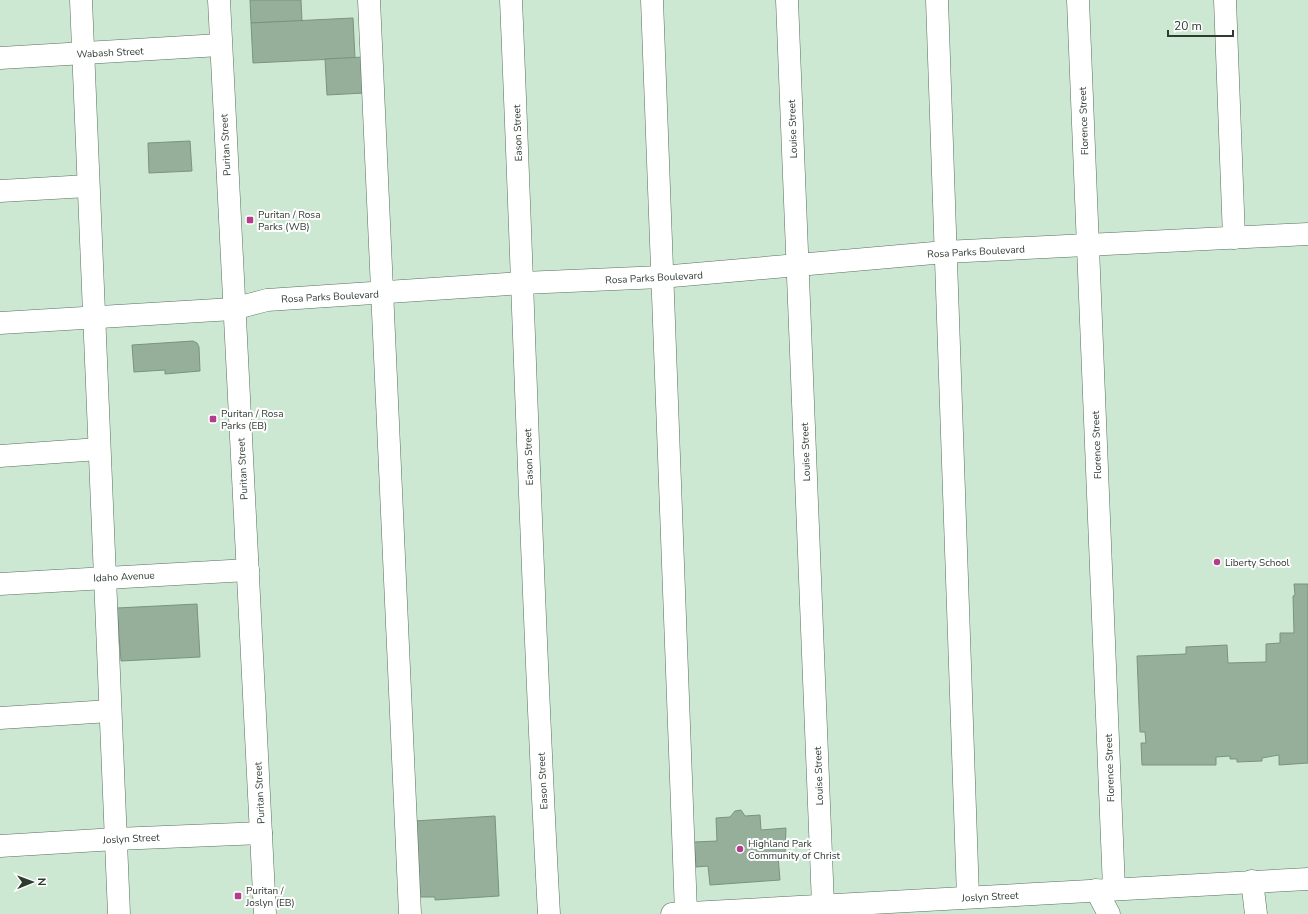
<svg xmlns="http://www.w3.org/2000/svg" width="1308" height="914" font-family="'Nunito Sans',sans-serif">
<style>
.building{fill:#95af9a;stroke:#7a937e}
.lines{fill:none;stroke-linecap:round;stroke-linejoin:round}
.minor-casing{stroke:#576f5b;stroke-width:23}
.minor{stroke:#fff;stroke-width:22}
.poi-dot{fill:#b63b8c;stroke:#fff;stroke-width:1.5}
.labels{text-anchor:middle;stroke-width:4;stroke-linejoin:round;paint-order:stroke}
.street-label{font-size:10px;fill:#2f3a31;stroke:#fff}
.poi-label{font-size:10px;fill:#2f3a31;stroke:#fff;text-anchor:start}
</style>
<rect width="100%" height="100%" fill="#cde8d2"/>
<g class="building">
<path d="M250 0H301L302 21 251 23Z"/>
<path d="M353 18 355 58 253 63 251 23Z"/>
<path d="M363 57 364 93 327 95 325 59Z"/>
<path d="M190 141 192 171 149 173 148 143Z"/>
<path d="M193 341 197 343 199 347 200 371 165 374V370L134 372 132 345Z"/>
<path d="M1294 584H1308V763L1279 765V755L1262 758V761L1237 762V759H1230V756L1216 757V765H1142L1141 743H1146L1145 732H1140L1137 656 1186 654V647L1227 645 1228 663 1266 662V644L1280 643V633H1294L1293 596 1295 595Z"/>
<path d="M197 604 200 657 121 661 117 608Z"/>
<path d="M741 810 745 816 760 815 761 830 786 828 785 855 778 856 780 880 710 885 708 866 696 867 694 842 717 841 716 818 730 817 735 811Z"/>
<path d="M495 816 499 896 435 900V897H418L414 821Z"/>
</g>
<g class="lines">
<g class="minor-casing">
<g id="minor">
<path d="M81 0 119 914"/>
<path d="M219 0 265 914"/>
<path d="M369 0 410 914"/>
<path d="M511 0C524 305 532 609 549 914"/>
<path d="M652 0 686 913"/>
<path d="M787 0 823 905"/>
<path d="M937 0 968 897"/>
<path d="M1078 0 1114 889"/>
<path d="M1225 0 1234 238"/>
<path d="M0 58 220 45"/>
<path d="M0 191 88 186"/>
<path d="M0 323 233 309 267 300 523 283 661 277 945 252 1308 234"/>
<path d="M0 456 99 449"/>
<path d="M0 584 248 570"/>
<path d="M0 718 110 711"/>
<path d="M0 846 116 839 261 833"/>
<path d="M1252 881 1256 914"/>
<path d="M1096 890 1109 914"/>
<path d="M672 914 1308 879"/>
</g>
</g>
<use href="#minor" class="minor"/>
</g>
<g class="poi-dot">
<rect x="246" y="216" width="8" height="8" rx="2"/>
<rect x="209" y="415" width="8" height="8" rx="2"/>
<circle cx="1217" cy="562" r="4"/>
<circle cx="740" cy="849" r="4"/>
<rect x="234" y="892" width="8" height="8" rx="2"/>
</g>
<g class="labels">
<g class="street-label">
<text transform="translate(110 52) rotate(-3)" y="4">Wabash Street</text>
<text transform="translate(1083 121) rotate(-92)" y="4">Florence Street</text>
<text transform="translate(792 129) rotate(-92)" y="4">Louise Street</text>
<text transform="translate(517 133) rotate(-92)" y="4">Eason Street</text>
<text transform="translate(225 145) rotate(-93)" y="4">Puritan Street</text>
<text transform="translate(976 251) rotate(-3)" y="4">Rosa Parks Boulevard</text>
<text transform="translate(654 277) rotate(-3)" y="4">Rosa Parks Boulevard</text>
<text transform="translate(330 296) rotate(-3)" y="4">Rosa Parks Boulevard</text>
<text transform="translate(1096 445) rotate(-92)" y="4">Florence Street</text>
<text transform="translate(805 452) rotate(-92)" y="4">Louise Street</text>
<text transform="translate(528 457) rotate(-92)" y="4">Eason Street</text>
<text transform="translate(242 469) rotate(-93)" y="4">Puritan Street</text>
<text transform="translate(124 576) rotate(-3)" y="4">Idaho Avenue</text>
<text transform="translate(1109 768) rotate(-92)" y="4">Florence Street</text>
<text transform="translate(818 776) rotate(-92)" y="4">Louise Street</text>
<text transform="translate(542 781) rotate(-93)" y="4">Eason Street</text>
<text transform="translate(259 793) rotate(-93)" y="4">Puritan Street</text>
<text transform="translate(131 838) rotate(-3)" y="4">Joslyn Street</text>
<text transform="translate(990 896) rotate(-3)" y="4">Joslyn Street</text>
</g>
<g class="poi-label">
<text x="258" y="218">Puritan / Rosa<tspan x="258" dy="12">Parks (WB)</tspan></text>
<text x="221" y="417">Puritan / Rosa<tspan x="221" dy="12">Parks (EB)</tspan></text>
<text x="1225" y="566">Liberty School</text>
<text x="748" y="847">Highland Park<tspan x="748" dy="12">Community of Christ</tspan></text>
<text x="246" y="894">Puritan /<tspan x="246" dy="12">Joslyn (EB)</tspan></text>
</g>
</g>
<g transform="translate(32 882) rotate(89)" stroke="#ffffff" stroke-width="3" paint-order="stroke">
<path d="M0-3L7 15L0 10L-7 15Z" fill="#2f3a31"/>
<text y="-6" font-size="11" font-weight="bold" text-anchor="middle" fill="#2f3a31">N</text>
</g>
<path d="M1168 30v6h65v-6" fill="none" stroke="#2f3a31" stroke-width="2"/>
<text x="1174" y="30" font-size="12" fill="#2f3a31" stroke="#ffffff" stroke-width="3" paint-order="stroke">20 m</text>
</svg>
